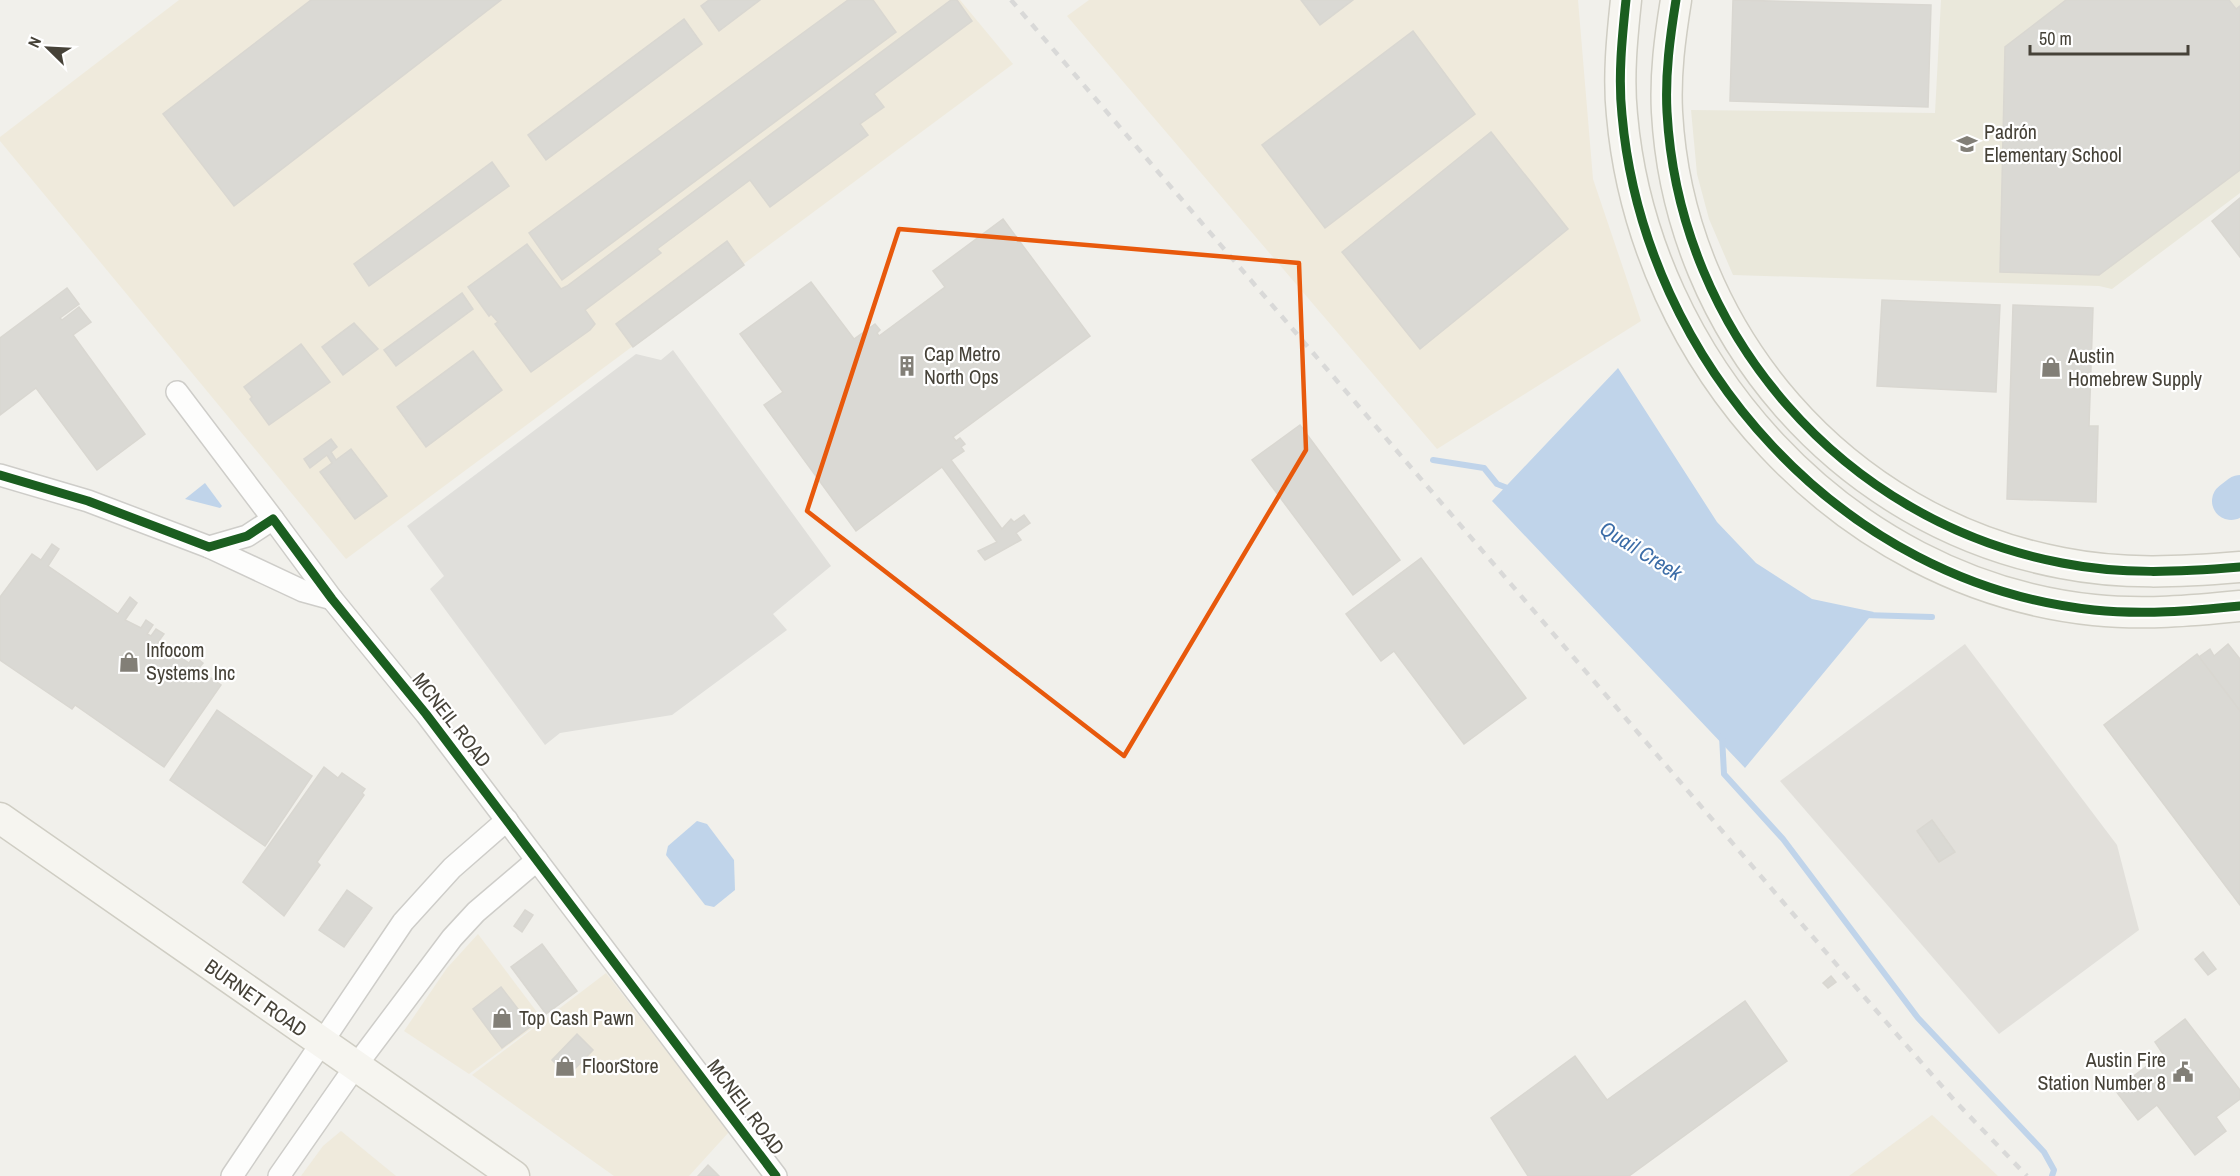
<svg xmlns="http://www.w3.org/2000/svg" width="2240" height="1176" font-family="'Archivo Narrow',sans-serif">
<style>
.commercial{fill:#efeadc}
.industrial{fill:#e2e0db}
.education{fill:#eae8db}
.parking{fill:#e0dfdb}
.water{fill:#c0d4ea}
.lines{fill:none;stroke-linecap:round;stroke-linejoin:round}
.stream{stroke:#c0d4ea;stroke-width:6}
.river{stroke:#c0d4ea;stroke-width:38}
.building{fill:#dad9d4;stroke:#d9d7d1;stroke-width:1.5}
.minor-casing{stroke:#cecdc9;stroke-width:24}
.secondary-casing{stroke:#cfcdc3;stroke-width:33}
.minor{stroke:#fdfdfc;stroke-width:21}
.secondary{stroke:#f6f5f0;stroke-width:30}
.rail{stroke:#d9d9d8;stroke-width:4.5;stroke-dasharray:8 8;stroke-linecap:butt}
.cycleway-casing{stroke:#fff;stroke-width:13}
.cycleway{stroke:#1b5e20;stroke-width:9}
.marked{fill:none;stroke:#e8590c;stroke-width:4.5;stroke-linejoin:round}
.labels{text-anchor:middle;stroke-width:4.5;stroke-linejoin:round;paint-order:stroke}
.poi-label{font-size:20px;fill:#464238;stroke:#fff;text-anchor:start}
.street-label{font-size:20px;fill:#464238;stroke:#fff}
.water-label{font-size:21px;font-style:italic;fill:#3b6ca7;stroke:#fff}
</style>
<rect width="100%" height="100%" fill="#f1f0eb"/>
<g class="commercial">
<path d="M179 0H960L1013 64 346 559 0 141V137Z"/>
<path d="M1089 0H1578L1593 179 1641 321 1437 449 1067 16Z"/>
<path d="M478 934 543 1020 469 1074 404 1031 447 968Z"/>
<path d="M606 973 729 1132 689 1176H614L472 1075Z"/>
<path d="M1932 1115 1998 1176H1849Z"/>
<path d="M341 1131 396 1176H301L323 1146Z"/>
</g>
<path class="industrial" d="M1965 644 2117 845 2139 930 1999 1034 1780 781Z"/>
<path class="education" d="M1941 0H2240V193L2112 289 2099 286 1733 275 1709 219 1697 174 1691 110 1935 113Z"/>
<path class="parking" d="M673 350 831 566 773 614 787 630 672 715 560 733 545 745 430 589 444 576 407 526 636 354 661 360Z"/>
<g class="water">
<path d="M1618 368 1717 522 1756 563 1812 599 1874 612 1745 768 1492 501Z"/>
<path d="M205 483 222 506 220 508 185 499Z"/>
<path d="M697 821 707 824 734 860 735 890 714 907 705 905 666 855 668 846Z"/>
</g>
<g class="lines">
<g class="stream">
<path d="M1433 460 1484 468 1497 484 1510 489"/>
<path d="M1864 615 1932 617"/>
<path d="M1722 736 1724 774 1783 839 1918 1018 2044 1152 2054 1170 2052 1176"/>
</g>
<path class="river" d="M2231 501 2240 494"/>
</g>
<g class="building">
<path d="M311 0H501L234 206 163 114Z"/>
<path d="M709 0H760L719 31 701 6Z"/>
<path d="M848 0H873L896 32 562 280 529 233Z"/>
<path d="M951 0H957L972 21 874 94 884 107 860 124 868 135 770 207 750 180 657 249 661 253 585 310 595 324 590 330 531 372 495 324 498 322 491 314 489 316 468 287 527 244 561 289 567 286Z"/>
<path d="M1301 0H1353L1320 25Z"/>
<path d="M1733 0 1931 5 1928 107 1730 101Z"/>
<path d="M2066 0H2229L2236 9 2240 6V170L2099 275 2000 272 2005 47Z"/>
<path d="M684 19 702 44 546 160 528 135Z"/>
<path d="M1413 31 1475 114 1325 228 1262 145Z"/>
<path d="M1491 132 1568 229 1420 349 1342 252Z"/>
<path d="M492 162 509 186 369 286 354 264Z"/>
<path d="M2240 198V257L2212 221Z"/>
<path d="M1003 219 1090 336 953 437 956 441 960 438 965 444 961 447 964 451 951 460 1002 529 1011 519 1014 522 1024 515 1030 523 1016 533 1021 540 985 560 978 551 997 542 942 467 856 531 764 405 783 392 740 334 811 282 854 339 875 324 880 330 877 333 879 336 945 287 933 271Z"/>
<path d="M727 241 744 265 633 347 616 324Z"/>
<path d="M67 288 79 304 60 318 62 320 79 307 91 322 73 335 145 434 97 470 36 388 0 415V338Z"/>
<path d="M462 293 473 309 396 366 384 350Z"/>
<path d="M1882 300 2000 305 1996 392 1877 386Z"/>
<path d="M2013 305 2093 308 2089 426H2098L2096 502 2007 499Z"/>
<path d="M354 323 378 349 343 375 322 347Z"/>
<path d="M301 344 330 382 269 425 250 399 252 397 244 387Z"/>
<path d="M473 351 502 390 426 447 397 407Z"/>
<path d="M1300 425 1400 560 1353 595 1252 460Z"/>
<path d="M331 439 337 447 331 452 336 460 351 449 387 496 355 519 320 472 332 463 327 455 310 468 304 459Z"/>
<path d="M52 544 59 549 48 566 118 614 130 597 137 603 125 620 141 628 146 620 153 625 147 634 151 636 156 629 164 634 158 642 189 663 194 656 203 663 198 669 221 685 164 767 75 705 72 709 0 660V597L32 554 41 560Z"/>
<path d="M1421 558 1526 698 1464 744 1394 651 1381 661 1346 614Z"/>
<path d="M2228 644 2240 659V711L2199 657 2210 649 2214 656Z"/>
<path d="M2197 654 2240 711V905L2104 725Z"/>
<path d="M217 710 312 776 265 846 170 780Z"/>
<path d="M324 767 338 778 342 773 365 789 362 793 364 795 317 862 320 865 284 916 243 882Z"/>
<path d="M1932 820 1955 852 1939 862 1917 831Z"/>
<path d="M347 890 372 908 344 947 319 930Z"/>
<path d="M525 910 533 915 522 932 514 926Z"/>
<path d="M542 944 577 991 546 1014 511 967Z"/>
<path d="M2203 952 2216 969 2208 975 2195 959Z"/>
<path d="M1831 976 1836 982 1828 988 1823 983Z"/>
<path d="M501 987 531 1026 502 1048 473 1009Z"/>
<path d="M1745 1001 1787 1061 1629 1176H1528L1491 1118 1575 1056 1607 1100Z"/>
<path d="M2185 1019 2240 1090V1099L2216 1117 2226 1131 2195 1155 2157 1105 2138 1120 2115 1090 2163 1054 2155 1042Z"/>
<path d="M577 1034 593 1050 568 1076 552 1060Z"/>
<path d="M708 1165 719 1176H698Z"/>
</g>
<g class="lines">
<g class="minor-casing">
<g id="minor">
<path d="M177 392 273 519"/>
<path d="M0 475 88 501 209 547 247 536 273 519 332 599 426 714 776 1176"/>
<path d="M209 547 303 591 332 599"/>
<path d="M232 1176 403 922 452 868 507 820"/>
<path d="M279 1176 355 1067 452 938 476 912 537 860"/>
</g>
</g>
<g class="secondary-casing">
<g id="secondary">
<path d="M1626 0C1622 38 1618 77 1622 115 1644 363 1843 584 2094 610 2143 615 2191 611 2240 606"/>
<path d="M1676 0C1670 37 1665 74 1667 112 1679 334 1844 522 2062 563 2122 575 2180 572 2240 567"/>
<path d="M0 818 514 1176"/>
</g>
</g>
<use href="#minor" class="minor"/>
<use href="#secondary" class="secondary"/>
<path class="rail" d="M1011 0 1854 985 1954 1100 2027 1176"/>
<g class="cycleway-casing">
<g id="cycleway">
<path d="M1626 0C1622 38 1618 77 1622 115 1644 363 1843 584 2094 610 2143 615 2191 611 2240 606"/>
<path d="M1676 0C1670 37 1665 74 1667 112 1679 334 1844 522 2062 563 2122 575 2180 572 2240 567"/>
<path d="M0 475 88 501 209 547 247 536 273 519 332 599 426 714 776 1176"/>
</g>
</g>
<use href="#cycleway" class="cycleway"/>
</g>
<path class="marked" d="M899 229 1299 263 1306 450 1124 756 807 511Z"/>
<defs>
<g id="school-bare" transform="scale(1.62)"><path d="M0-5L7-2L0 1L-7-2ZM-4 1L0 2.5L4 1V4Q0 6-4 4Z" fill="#827f77" stroke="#fff" stroke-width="2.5" paint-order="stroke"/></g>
<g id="building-bare" transform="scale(1.62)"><path d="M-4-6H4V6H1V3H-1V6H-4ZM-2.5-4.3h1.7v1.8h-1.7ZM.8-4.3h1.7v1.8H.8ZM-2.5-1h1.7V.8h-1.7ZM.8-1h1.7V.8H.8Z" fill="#827f77" stroke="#fff" stroke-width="2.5" paint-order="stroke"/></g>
<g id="shop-bare" transform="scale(1.62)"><path d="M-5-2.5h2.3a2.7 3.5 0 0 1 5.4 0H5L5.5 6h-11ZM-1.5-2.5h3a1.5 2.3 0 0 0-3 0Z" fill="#827f77" stroke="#fff" stroke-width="2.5" paint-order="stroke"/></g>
<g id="civic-bare" transform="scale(1.62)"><path d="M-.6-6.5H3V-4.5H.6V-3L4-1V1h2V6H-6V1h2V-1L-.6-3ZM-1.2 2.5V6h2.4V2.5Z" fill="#827f77" stroke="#fff" stroke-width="2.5" paint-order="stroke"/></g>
</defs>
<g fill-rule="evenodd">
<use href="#school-bare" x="1967" y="144"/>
<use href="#building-bare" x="907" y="366"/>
<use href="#shop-bare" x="2051" y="367"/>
<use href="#shop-bare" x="129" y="662"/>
<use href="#shop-bare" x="502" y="1018"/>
<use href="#shop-bare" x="565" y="1066"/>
<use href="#civic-bare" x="2183" y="1072"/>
</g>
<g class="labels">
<g class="poi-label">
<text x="1984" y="139">Padrón<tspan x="1984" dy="23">Elementary School</tspan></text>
<text x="924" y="361">Cap Metro<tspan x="924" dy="23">North Ops</tspan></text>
<text x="2068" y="363">Austin<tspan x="2068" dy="23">Homebrew Supply</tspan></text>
<text x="146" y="657">Infocom<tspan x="146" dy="23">Systems Inc</tspan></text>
<text x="519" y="1025">Top Cash Pawn</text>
<text x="2166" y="1067" text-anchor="end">Austin Fire<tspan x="2166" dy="23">Station Number 8</tspan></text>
<text x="582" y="1073">FloorStore</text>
</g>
<g class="street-label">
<text transform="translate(452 720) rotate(52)" y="7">MCNEIL ROAD</text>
<text transform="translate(256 998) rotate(35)" y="7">BURNET ROAD</text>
<text transform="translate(746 1107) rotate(53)" y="7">MCNEIL ROAD</text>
</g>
<g class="water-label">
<text transform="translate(1641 551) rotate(32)" y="7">Quail Creek</text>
</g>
</g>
<g transform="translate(48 48) rotate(294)" stroke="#ffffff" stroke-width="4.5" paint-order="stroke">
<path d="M0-4.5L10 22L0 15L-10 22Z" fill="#464238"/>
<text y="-9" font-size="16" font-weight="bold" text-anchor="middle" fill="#464238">N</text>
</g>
<path d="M2030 45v9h158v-9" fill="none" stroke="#464238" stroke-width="3"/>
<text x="2039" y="45" font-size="18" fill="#464238" stroke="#ffffff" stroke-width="4.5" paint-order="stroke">50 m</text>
</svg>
